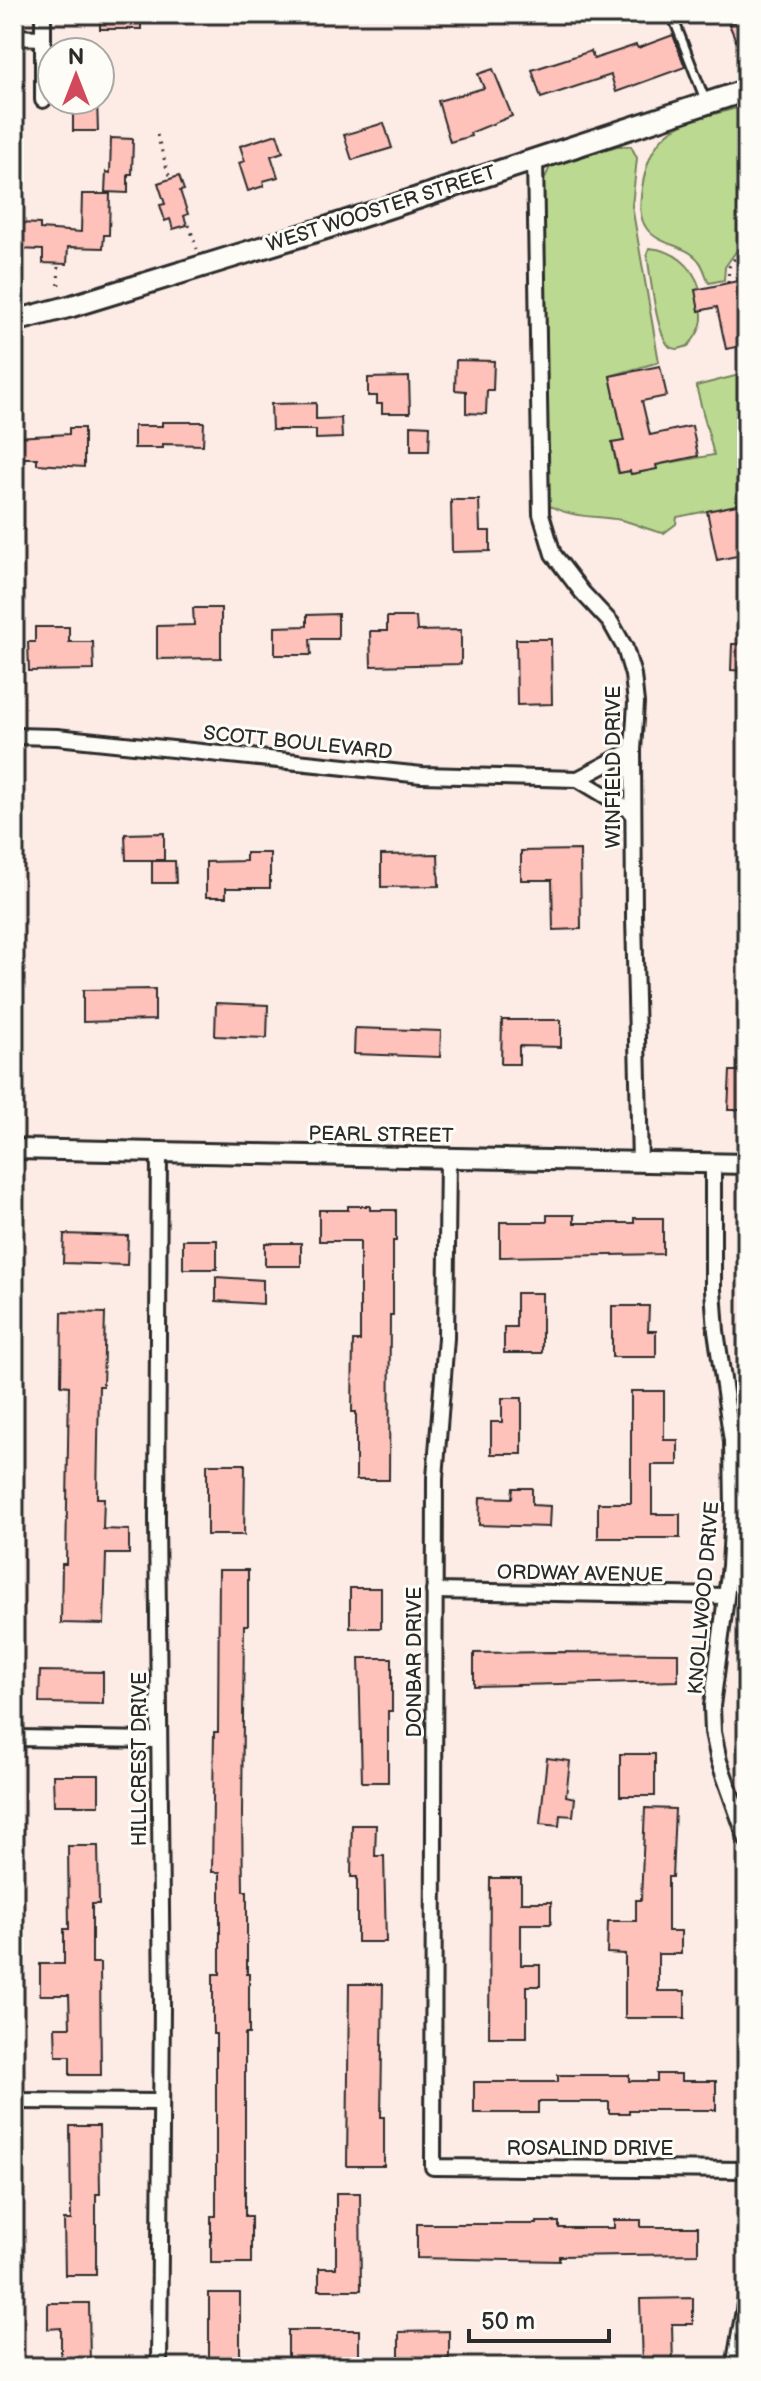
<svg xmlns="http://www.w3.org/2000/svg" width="761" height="2381" font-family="'Balsamiq Sans',sans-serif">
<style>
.green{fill:#bcd991;stroke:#74825e;stroke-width:2}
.building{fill:#fec2bb;stroke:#2b2b2b;stroke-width:2}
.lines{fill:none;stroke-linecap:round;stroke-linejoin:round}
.service-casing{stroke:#2b2b2b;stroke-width:13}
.minor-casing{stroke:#2b2b2b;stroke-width:20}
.tertiary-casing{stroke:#2b2b2b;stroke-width:24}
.secondary-casing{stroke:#2b2b2b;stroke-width:26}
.path{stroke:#2b2b2b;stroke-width:3;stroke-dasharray:2 6;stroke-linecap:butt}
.service{stroke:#fdfcf7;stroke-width:7}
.minor{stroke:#fdfcf7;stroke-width:14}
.tertiary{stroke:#fdfcf7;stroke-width:18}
.secondary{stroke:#fdfcf7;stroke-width:20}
.labels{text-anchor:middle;stroke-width:6;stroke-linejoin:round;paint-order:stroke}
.street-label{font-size:20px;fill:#2b2b2b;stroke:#fdfcf7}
</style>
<rect width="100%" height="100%" fill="#fdebe5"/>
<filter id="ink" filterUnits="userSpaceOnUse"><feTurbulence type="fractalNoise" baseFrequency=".0125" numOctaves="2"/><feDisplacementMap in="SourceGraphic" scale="16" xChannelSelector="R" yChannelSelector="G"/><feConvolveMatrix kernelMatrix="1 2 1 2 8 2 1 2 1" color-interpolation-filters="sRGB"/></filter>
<g filter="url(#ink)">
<g class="green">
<path d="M747 105V236L725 267 724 280 709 283C706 277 704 267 699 261 686 244 660 246 647 229 638 217 640 202 642 188 653 118 689 123 747 105Z"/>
<path d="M617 146H631L637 158 632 206 659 362 610 376 624 441 612 443 618 473 630 471 631 474 656 469V465L714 455 696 386 747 373V503L677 517 676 524 664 533C649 531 636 523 621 520 593 515 573 519 546 504L542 184 550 167Z"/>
<path d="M649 248C674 250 693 265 700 289L695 290C705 314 706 326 688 346 682 348 676 351 670 347 656 336 650 272 647 254Z"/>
</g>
<g class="building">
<rect x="100" y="14" width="41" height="15"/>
<path d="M747 17V67L729 24Z"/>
<path d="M673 35 685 67 616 92 611 75 541 98 532 70 591 51 594 59 636 45 638 48Z"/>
<path d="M493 69 512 116 470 133 471 136 450 142 438 101 484 88 478 74Z"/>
<path d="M73 100H97L98 131H73Z"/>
<path d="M384 123 392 148 352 160 344 135Z"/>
<path d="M277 134 283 152 271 156 278 177 263 181 264 186 248 191 239 163 245 161 240 146Z"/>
<path d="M111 138 133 139 132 174H128V193L105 192 106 172 110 173Z"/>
<path d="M179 176 184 190 180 191 188 214 184 216 187 225 173 229 170 219 165 221 160 205 165 204 158 183Z"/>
<path d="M82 194H110L109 235H104L103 248 68 247 67 264 43 263V250L18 249 19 223 40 224V229L81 232Z"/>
<path d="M747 279V345L726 349 717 307 699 311 695 290Z"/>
<path d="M456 360 494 361 493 390H487L486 414 466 413V391L455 390Z"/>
<path d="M660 366 667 396 642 401 650 435 692 426 698 456 656 465 657 469 631 474 630 471 619 473 612 443 624 441 610 376Z"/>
<path d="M409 377 410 413H382V404H377V396H368V378Z"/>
<path d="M316 403V419L341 418 342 438 316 439V430H272L271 404Z"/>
<path d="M162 422H204L203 445 163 444V448H134V426H162Z"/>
<path d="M411 425 430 426 429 451H411Z"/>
<path d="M69 428H84V467L37 464V458H16V437L69 434Z"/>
<path d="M451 500H479L480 531H490V551L452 552Z"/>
<path d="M747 503V554L717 560 707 511Z"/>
<path d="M193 608H221V658L157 659V626L194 625Z"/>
<path d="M338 614V639H310L311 655H275V627L307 626V615Z"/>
<path d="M387 617H416L417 631 461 630V664L371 666 370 631H387Z"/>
<path d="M35 627H69V642H93L94 670 29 671 28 642H35Z"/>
<path d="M516 639H551L552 704 517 705Z"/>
<path d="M732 644H747V671L731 670Z"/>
<path d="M164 833V860H126L125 834Z"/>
<path d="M580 850 581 929 553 930 552 880H521V851Z"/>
<path d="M246 853H270V888H226V897H206V862L246 861Z"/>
<path d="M438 854 439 886 381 887V855Z"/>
<path d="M152 861H175L176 883H152Z"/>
<path d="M155 989V1020L83 1022V990Z"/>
<path d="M216 1003 268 1005 267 1038 215 1036Z"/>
<path d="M502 1020H561V1047L519 1046V1064H501Z"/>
<path d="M355 1028 441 1031 440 1057 354 1054Z"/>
<path d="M730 1071H747V1110H728Z"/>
<path d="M348 1206H370V1210H396V1241H393V1315H390L389 1480H356V1412H352L353 1341H360V1241H319V1210H348Z"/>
<path d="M547 1215H574V1223H634V1218H663V1254L500 1257V1222H547Z"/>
<path d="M64 1234 128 1236 127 1265 63 1263Z"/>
<rect x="183" y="1240" width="34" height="29"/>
<rect x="265" y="1243" width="36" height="23"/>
<path d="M216 1277 263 1280V1304L216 1301Z"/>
<path d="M516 1293H542V1353H504V1327H516Z"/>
<path d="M612 1306H649L648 1331H656V1357H612Z"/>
<path d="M62 1312 105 1313 103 1386H99L97 1498H104L103 1529 129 1530V1554H106L104 1624 61 1623 62 1564H66L69 1386 61 1385Z"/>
<path d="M631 1391H664V1440H678V1465H652V1514H680V1538H598V1503H631Z"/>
<path d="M502 1398H522V1454H491V1422H502Z"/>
<path d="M207 1464H245L244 1535H207Z"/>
<path d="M513 1488H532V1505L550 1506 549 1527 479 1525 480 1497 512 1498Z"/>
<path d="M219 1570H248V1625H244L242 1813 243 1891H247V1974H249V2034H245V2216H251V2263H211V2216H216V2034H213V1974H220V1872H212L214 1732H218Z"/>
<rect x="350" y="1588" width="31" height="40"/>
<path d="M553 1652 678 1653V1681L474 1686V1653Z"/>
<path d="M359 1658H392V1711H388V1782H362Z"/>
<path d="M40 1671 103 1672V1704L39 1703Z"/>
<rect x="620" y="1754" width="35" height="42"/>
<path d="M547 1758 570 1761 566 1796 575 1798 573 1816 560 1815 559 1826 540 1824Z"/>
<path d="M53 1775H99V1805H54Z"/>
<path d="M645 1808 675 1809 672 1877H668V1931H681V1954H658V1991H685V2018H625V1954L607 1953 608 1921H636V1900H641Z"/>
<path d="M352 1825H376L375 1856H384L386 1942H357V1877H351Z"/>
<path d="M68 1846H98L99 1904H92V1963H100L101 2075H70V2056H56L55 2027H70L69 1995H40V1964H64V1929H69Z"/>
<path d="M490 1878H521V1902H551V1924H521V1965H540V1986H527V2037H489Z"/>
<path d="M349 1984H383L381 2117H384V2166H347Z"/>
<path d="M657 2074H681V2081H716V2110H629V2113H609V2102H538V2113H474V2082H558V2075H629V2081H657Z"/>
<path d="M70 2126H99L100 2194H96V2275H65L64 2220H71Z"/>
<path d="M336 2193H360L361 2290H319V2268H336Z"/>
<path d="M614 2220H641V2227H698V2254L559 2256V2261L417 2258V2224H537V2222H559V2228H614Z"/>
<rect x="209" y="2293" width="31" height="67"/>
<path d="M693 2298V2324H672L673 2367H642L640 2299Z"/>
<path d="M48 2303H89L90 2367H61V2328L48 2329Z"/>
<rect x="288" y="2330" width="71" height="33"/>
<path d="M449 2331V2358L399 2359V2332Z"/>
</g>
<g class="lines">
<g class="service-casing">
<path id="service" d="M667 14 674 20 706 102"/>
</g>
<g class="minor-casing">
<g id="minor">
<path d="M43 14V100"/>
<path d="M14 37 43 38"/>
<path d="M535 160 541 514 553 554 582 592 611 623 625 648 633 675 636 703 633 750 634 917 640 1162"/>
<path d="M14 736 57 737 422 775 578 779"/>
<path d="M633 750 578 779 633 812"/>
<path d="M159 1151 157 1518 162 2006 159 2367"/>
<path d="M448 1157 446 1338 435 1478 433 2167 747 2170"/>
<path d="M713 1163V1290L716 1331 732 1441 733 1510 730 1566 712 1706 713 1732 719 1761 747 1840"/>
<path d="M434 1591 726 1596"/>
<path d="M14 1738 158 1740"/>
<path d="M14 2101 161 2102"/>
<path d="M734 2367 747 2293"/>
</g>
</g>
<g class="tertiary-casing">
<path id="tertiary" d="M14 1149 747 1164"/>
</g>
<g class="secondary-casing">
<path id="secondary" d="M14 321 72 306 326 228 747 90"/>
</g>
<g class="path">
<path d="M100 78H106"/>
<path d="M157 135 170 179"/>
<path d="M189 225 197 249"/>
<path d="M58 267 59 289"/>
<path d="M728 283 729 267 747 240"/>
</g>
<use href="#service" class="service"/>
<use href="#minor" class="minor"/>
<use href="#tertiary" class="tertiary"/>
<use href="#secondary" class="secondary"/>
</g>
</g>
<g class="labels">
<g class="street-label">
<text transform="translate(381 208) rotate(-18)" y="7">WEST WOOSTER STREET</text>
<text transform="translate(298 742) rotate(6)" y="7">SCOTT BOULEVARD</text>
<text transform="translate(613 767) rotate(-90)" y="7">WINFIELD DRIVE</text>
<text transform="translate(381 1134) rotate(1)" y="7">PEARL STREET</text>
<text transform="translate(580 1573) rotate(1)" y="7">ORDWAY AVENUE</text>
<text transform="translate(703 1598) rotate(-85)" y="7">KNOLLWOOD DRIVE</text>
<text transform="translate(414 1662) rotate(-90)" y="7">DONBAR DRIVE</text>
<text transform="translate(139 1759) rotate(-90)" y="7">HILLCREST DRIVE</text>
<text x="590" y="2155">ROSALIND DRIVE</text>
</g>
</g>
<rect width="761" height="2381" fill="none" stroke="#fdfcf7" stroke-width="48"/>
<rect x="24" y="24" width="713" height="2333" fill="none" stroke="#2b2b2b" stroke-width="3" filter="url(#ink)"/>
<g transform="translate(76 76)"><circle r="38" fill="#fdfcf7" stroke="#a9a8a5" stroke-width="2"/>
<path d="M0-6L14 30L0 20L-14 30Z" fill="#d1495b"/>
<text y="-12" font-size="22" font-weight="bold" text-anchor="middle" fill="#2b2b2b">N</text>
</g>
<path d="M469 2329v12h140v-12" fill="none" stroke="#2b2b2b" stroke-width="4"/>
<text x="481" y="2329" font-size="24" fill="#2b2b2b" stroke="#fdfcf7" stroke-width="6" paint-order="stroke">50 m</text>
</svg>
